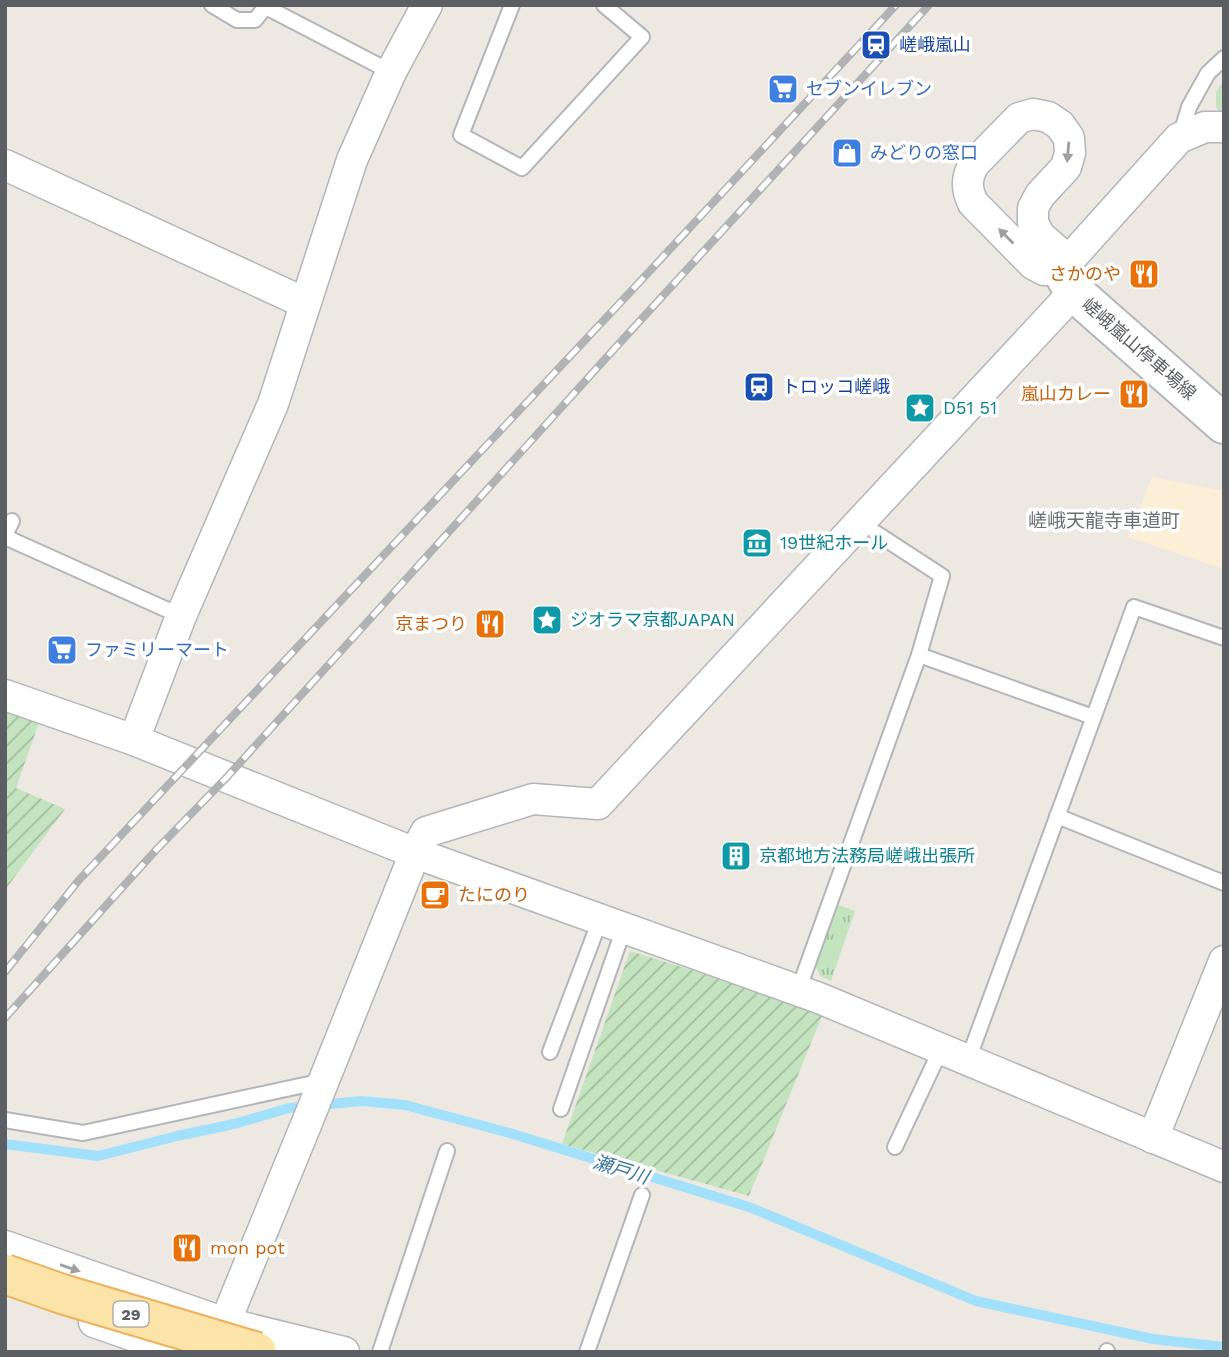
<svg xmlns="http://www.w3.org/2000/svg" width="1229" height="1357" font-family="'Work Sans','Noto Sans JP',sans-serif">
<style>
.commercial{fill:#fcefd8}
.grass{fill:url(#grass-tufts)}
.garden{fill:url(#garden-furrows)}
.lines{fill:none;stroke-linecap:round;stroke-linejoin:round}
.stream{stroke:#a3e0fc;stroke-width:10}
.lane-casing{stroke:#b3b6b9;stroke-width:18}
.street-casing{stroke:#b3b6b9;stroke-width:33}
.secondary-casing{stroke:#b2b6ba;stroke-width:42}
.lane{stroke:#fff;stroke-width:14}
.street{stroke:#fff;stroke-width:30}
.secondary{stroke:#fff;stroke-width:38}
.rail-casing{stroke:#b1b2b3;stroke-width:8}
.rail{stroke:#fff;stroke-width:5;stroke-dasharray:16;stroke-linecap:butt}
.primary-bridge-casing{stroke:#ecb25c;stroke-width:42;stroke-linecap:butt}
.primary-bridge{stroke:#fce4a8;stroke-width:38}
.oneway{fill:#9d9fa1}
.labels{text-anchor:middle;stroke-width:7;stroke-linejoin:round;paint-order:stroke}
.shield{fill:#fff;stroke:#8c8f92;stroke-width:2}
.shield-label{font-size:16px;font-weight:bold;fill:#5b5f63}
.transit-label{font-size:18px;fill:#164399;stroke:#fff;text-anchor:start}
.shop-label{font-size:18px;fill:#366cbe;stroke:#fff;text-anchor:start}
.food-label{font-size:18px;fill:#c56008;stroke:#fff;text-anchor:end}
.street-label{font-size:18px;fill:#5b5f63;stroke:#fff}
.culture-label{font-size:18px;fill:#0d838f;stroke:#fff;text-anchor:start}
.neighbourhood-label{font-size:19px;fill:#6c7175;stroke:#fff}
.water-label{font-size:19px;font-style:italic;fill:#3c779b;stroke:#fff}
</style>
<defs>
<pattern id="grass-tufts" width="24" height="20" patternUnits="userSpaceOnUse" patternTransform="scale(1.75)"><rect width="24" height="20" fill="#c4e4bf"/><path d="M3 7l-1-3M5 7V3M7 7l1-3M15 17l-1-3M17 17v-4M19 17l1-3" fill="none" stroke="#a2bc9f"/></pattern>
<pattern id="garden-furrows" width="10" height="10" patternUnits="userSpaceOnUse" patternTransform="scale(1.75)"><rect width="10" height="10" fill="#c4e4bf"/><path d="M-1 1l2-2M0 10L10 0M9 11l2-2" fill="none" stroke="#a2bc9f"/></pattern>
</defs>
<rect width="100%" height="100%" fill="#ede9e2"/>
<path class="commercial" d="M1152 477 1224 491V569L1128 537Z"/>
<g class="grass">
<path d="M1224 79V111L1219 112 1216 107V92Z"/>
<path d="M836 904 855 911 831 981 820 976 814 963Z"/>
</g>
<g class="garden">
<path d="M5 707 41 717 16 788 65 809 5 890Z"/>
<path d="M630 951 824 1011 749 1196 562 1144Z"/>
</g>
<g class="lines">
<path class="stream" d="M5 1144 98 1156 177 1136 234 1124 289 1108 362 1101 405 1105 513 1134 749 1207 976 1301 1153 1339 1224 1347"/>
<g class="lane-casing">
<g id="lane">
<path d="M212 5 237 20H255L267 5"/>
<path d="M512 5 461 135 522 168 642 37 604 5"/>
<path d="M266 7 391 72"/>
<path d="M1180 137 1189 107 1208 73 1224 58"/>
<path d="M5 535 12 521"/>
<path d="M5 537 181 616"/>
<path d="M919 655 1093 717"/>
<path d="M1057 816 1224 883"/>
<path d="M798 991 919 655 942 576 876 533"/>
<path d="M550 1052 600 920"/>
<path d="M968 1060 1134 607 1224 638"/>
<path d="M561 1109 624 928"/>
<path d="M5 1120 83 1133 323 1081"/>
<path d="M895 1147 941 1049"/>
<path d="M380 1352 447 1151"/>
<path d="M587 1352 642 1195"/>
<path d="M1107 1352V1351"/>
</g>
</g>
<g class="street-casing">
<g id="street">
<path d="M5 165 305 303"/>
<path d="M1061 269 1056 250 1040 236 1033 223V208L1040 195 1066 167 1070 153 1069 138 1060 125 1048 117 1033 114 1019 118 974 164C966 178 966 189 973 203L1033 264 1044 270 1061 269 1179 138 1205 127H1224"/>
<path d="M5 695 134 740 415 853 819 998 1224 1167"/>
<path d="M134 740 181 616 273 404 352 160 391 72 427 5"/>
<path d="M1153 1138 1224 961"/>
<path d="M5 1246 225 1323 344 1352"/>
<path d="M94 1322 180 1352"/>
<path d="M213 1352 308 1120 415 853 426 832 533 799 598 804 1074 292"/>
</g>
</g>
<g class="secondary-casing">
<path id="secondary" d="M1061 269 1074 292 1224 424"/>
</g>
<use href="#lane" class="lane"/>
<use href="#street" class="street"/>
<use href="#secondary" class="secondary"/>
<g class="rail-casing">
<g id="rail">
<path d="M5 972 79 880 634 288 896 5"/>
<path d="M5 1018 156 850 227 777 616 347 929 5"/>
</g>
</g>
<use href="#rail" class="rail"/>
<g class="primary-bridge-casing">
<path id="primary-bridge" d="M5 1274 62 1294 257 1352"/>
</g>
<use href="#primary-bridge" class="primary-bridge"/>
</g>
<defs><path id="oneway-solid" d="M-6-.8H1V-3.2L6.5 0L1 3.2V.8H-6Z" transform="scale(1.75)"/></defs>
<g class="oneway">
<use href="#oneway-solid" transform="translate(1068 152) rotate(95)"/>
<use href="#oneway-solid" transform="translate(1006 236) rotate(-135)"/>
<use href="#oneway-solid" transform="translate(70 1268) rotate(19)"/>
</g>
<defs>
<g id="station-square" transform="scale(1.575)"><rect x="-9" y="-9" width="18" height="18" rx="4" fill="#1a4fb4" stroke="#fff"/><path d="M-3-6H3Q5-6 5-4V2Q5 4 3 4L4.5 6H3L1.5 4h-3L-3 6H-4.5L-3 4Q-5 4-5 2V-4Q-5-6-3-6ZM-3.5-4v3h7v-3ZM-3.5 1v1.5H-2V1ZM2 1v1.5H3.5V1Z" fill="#fff"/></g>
<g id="supermarket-square" transform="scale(1.575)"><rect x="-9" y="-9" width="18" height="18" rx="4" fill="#3f7fe0" stroke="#fff"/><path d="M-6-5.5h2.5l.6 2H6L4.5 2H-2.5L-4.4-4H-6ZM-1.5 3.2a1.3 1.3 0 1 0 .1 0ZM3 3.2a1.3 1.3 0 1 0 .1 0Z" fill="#fff"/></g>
<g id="shop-square" transform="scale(1.575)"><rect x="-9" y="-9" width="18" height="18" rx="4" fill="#3f7fe0" stroke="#fff"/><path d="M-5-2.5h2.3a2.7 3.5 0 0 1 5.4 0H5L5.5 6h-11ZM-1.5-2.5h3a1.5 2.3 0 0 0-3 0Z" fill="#fff"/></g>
<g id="restaurant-square" transform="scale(1.575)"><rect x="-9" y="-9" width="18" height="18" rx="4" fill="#e8710a" stroke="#fff"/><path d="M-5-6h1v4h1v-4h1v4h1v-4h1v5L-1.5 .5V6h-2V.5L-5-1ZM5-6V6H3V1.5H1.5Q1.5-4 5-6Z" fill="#fff"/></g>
<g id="sight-square" transform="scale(1.575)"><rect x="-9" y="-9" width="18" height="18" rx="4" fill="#0f9aa8" stroke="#fff"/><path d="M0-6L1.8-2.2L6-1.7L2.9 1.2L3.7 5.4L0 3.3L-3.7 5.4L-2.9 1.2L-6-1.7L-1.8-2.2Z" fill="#fff"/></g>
<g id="museum-square" transform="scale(1.575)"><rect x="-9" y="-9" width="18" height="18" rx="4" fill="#0f9aa8" stroke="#fff"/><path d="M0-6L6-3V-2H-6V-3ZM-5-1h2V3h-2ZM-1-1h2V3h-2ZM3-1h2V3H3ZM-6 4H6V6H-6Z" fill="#fff"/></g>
<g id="building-square" transform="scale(1.575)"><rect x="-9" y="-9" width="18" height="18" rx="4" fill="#0f9aa8" stroke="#fff"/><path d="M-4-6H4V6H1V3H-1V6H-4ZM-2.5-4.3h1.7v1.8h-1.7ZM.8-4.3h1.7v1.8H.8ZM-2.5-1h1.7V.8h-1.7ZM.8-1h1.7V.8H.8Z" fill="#fff"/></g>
<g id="cafe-square" transform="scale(1.575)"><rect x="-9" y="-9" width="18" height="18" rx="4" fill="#e8710a" stroke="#fff"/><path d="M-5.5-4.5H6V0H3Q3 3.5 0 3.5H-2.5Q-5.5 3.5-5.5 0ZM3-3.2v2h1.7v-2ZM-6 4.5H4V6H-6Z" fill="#fff"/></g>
</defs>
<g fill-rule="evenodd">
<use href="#station-square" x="876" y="45"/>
<use href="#supermarket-square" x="783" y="89"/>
<use href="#shop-square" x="847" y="153"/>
<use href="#restaurant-square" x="1144" y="274"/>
<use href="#station-square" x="759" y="387"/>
<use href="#restaurant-square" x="1134" y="394"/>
<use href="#sight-square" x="920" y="408"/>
<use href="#museum-square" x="757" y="543"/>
<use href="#sight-square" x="547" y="620"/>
<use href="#restaurant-square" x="490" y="624"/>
<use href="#supermarket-square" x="62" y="650"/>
<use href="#building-square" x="736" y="856"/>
<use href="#cafe-square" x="435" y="895"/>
<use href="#restaurant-square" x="187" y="1248"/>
</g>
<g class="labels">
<rect class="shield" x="113.5" y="1301.5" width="35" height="25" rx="5"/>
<g class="shield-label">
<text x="131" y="1320">29</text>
</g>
<g class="transit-label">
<text x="899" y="51">嵯峨嵐山</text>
<text x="782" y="393">トロッコ嵯峨</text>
</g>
<g class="shop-label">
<text x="806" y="95">セブンイレブン</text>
<text x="870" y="159">みどりの窓口</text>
<text x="85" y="656">ファミリーマート</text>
</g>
<g class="food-label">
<text x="1121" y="280">さかのや</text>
<text x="1111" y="400">嵐山カレー</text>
<text x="467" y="630">京まつり</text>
<text x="458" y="901" text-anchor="start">たにのり</text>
<text x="210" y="1254" text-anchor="start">mon pot</text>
</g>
<g class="street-label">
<text transform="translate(1139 349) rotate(41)" y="6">嵯峨嵐山停車場線</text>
</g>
<g class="culture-label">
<text x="943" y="414">D51 51</text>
<text x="780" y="549">19世紀ホール</text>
<text x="570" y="626">ジオラマ京都JAPAN</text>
<text x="759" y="862">京都地方法務局嵯峨出張所</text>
</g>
<g class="neighbourhood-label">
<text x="1104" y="527">嵯峨天龍寺車道町</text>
</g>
<g class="water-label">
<text transform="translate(621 1169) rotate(17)" y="7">瀬戸川</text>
</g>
</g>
<rect width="1229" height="1357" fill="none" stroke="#5b5f63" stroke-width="14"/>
</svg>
